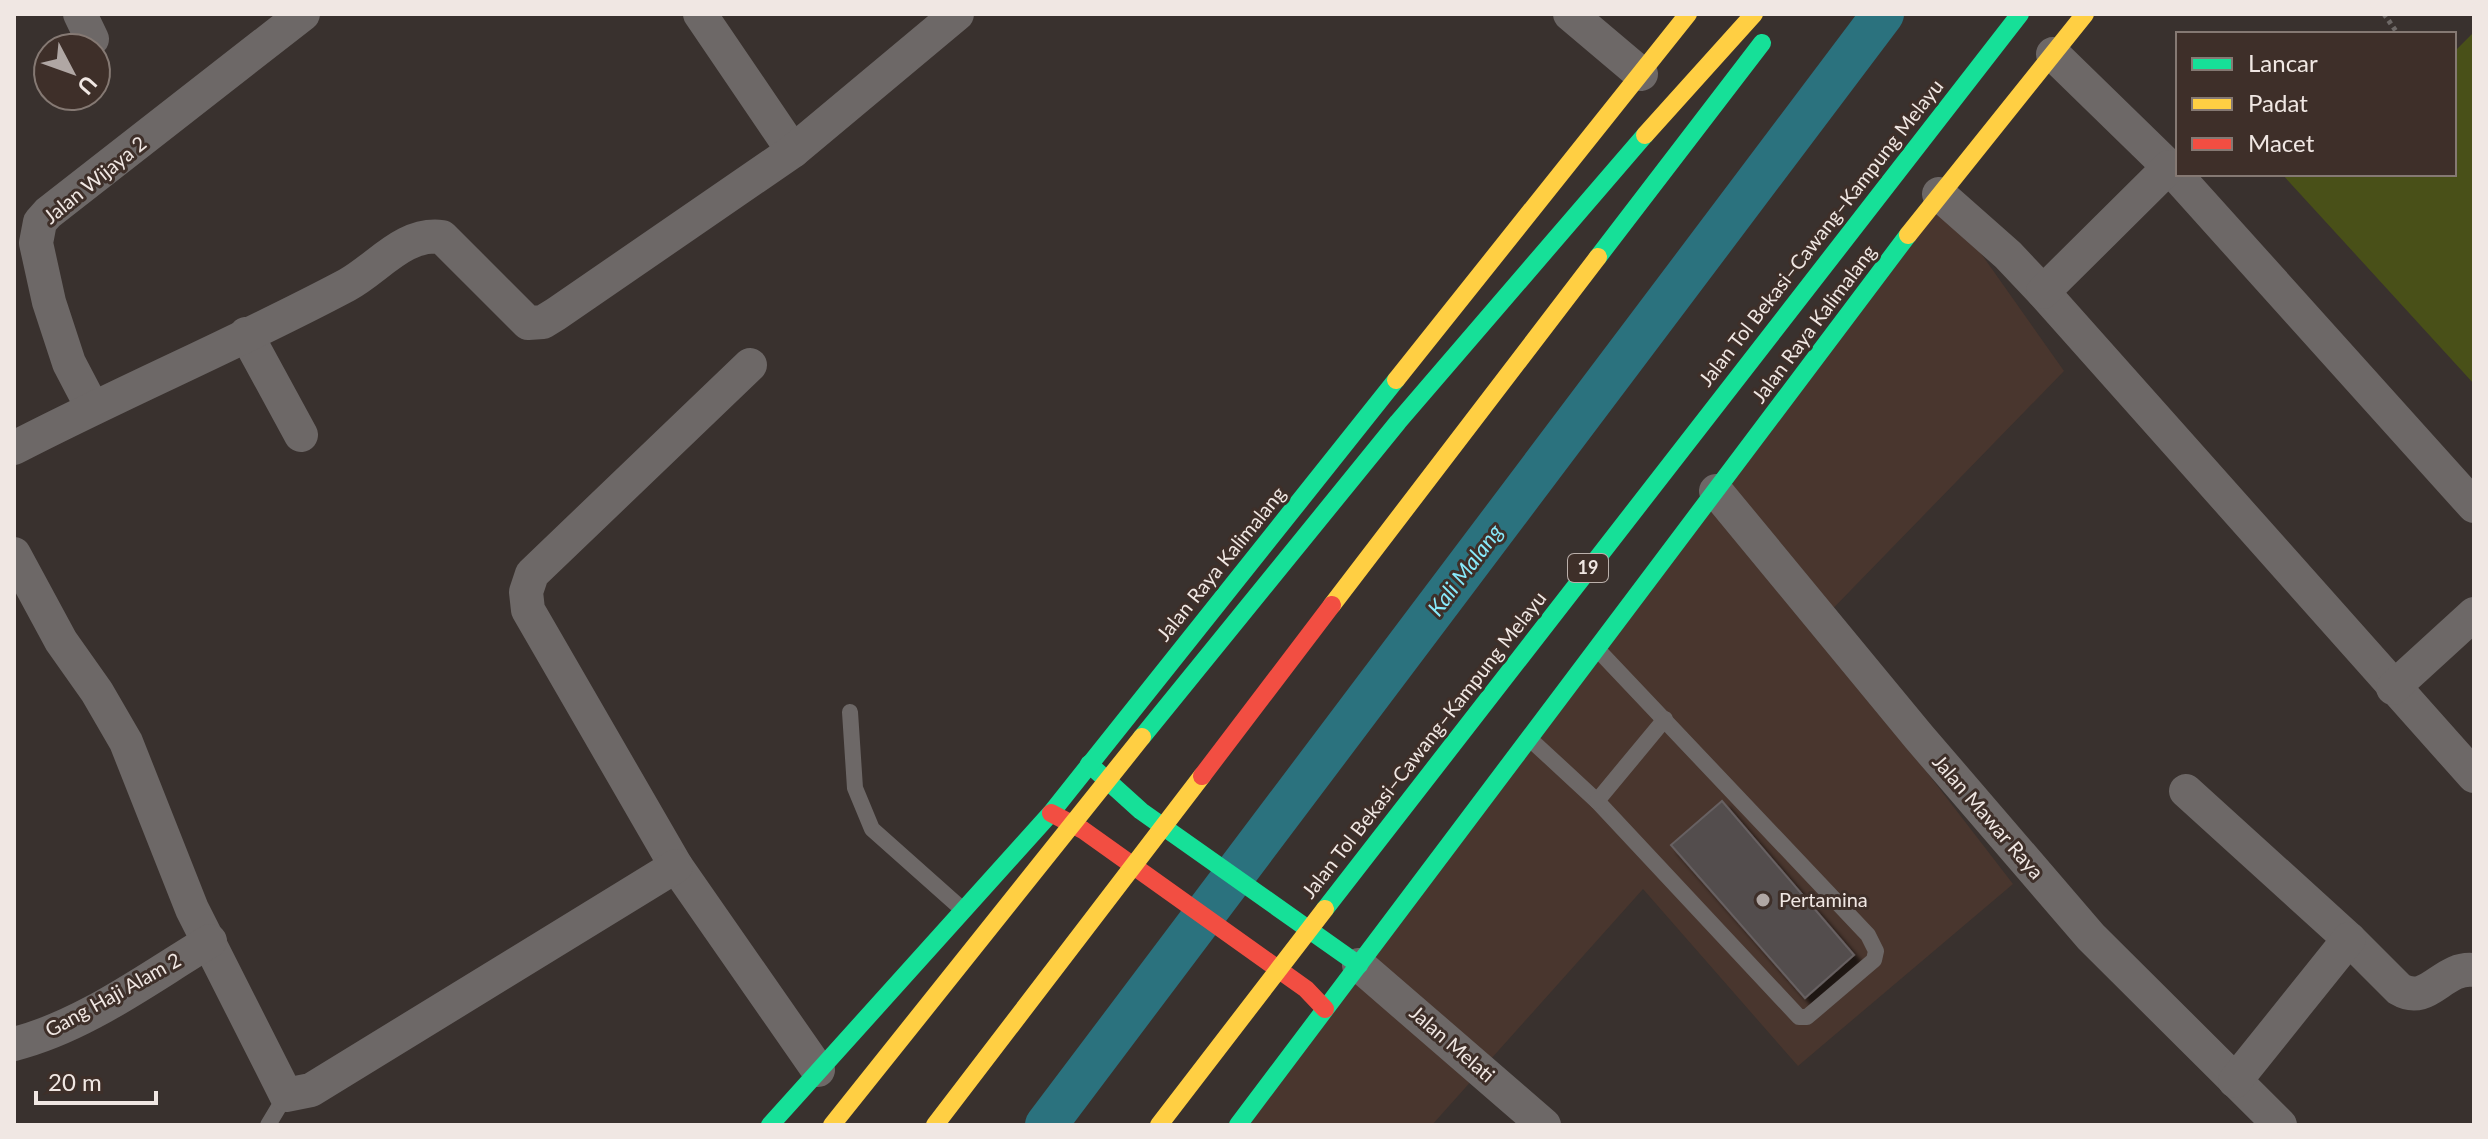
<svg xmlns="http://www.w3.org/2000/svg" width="2488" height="1139" font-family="Lato,sans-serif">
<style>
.built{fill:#49362e}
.green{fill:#495018}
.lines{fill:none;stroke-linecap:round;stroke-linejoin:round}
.canal{stroke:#2b727e;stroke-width:42}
.building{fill:#524d4d;stroke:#676162;stroke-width:2;filter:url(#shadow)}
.path{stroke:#6d6866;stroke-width:5;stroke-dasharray:4 4;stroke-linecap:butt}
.lane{stroke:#6d6867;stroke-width:16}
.street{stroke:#6d6867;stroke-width:34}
.fast{stroke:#16e098;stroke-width:18}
.slow{stroke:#ffcf43;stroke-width:18}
.jam{stroke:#f24e42;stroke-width:18}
.fast-bridge{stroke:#16e098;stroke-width:18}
.slow-bridge{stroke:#ffcf43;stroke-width:18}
.jam-bridge{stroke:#f24e42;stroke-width:18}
.poi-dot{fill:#b0a7a4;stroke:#3e2f29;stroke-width:3}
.labels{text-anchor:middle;stroke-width:6;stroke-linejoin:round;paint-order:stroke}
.shield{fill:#3e2f29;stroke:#bbb0ab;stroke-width:2}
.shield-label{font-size:18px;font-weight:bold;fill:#f0e7e3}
.street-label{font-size:20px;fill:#f0e7e3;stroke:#3e2f29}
.poi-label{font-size:20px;fill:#f0e7e3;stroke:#3e2f29;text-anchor:start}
.water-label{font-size:22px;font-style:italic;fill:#88eafc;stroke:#3e2f29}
</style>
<defs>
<filter id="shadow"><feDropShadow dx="7" dy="7" stdDeviation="2" flood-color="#0009"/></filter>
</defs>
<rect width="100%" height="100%" fill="#39312e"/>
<path class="built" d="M1939 194 2064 371 1815 627 2013 884 1798 1066 1643 889 1432 1125H1238Z"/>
<path class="green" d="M2474 32V384L2282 174H2454V52Z"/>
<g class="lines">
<path class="canal" d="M1046 1125 1883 14"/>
</g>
<path class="building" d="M1722 801 1854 955 1805 998 1671 845Z"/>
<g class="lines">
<path class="path" d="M2384 14 2398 34"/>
<g class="lane">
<path d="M850 712 855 788 872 829 963 910"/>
<path d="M1531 740 1597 801 1799 1017H1807L1874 960 1876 951 1868 935 1599 651"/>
<path d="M1597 801 1665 719"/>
<path d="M268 1125 286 1095"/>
</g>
<g class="street">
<path d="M80 14 92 39"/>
<path d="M700 14 793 151"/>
<path d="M1570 14 1641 74"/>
<path d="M2053 54 2169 167 2474 506"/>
<path d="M1939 194 2008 255 2043 292 2474 776"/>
<path d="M2043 292 2169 167"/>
<path d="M246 334 301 435"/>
<path d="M750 365 532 574 526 592 528 610 676 866 818 1070"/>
<path d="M92 407 69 363 49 302 36 243 40 222 48 213 303 14"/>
<path d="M14 448C124 391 238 343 347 285 378 268 404 232 442 237L528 323 543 322 556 314 793 151 957 14"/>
<path d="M1716 491 1919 737 2091 937 2280 1125"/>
<path d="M14 554 61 641 97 692 126 742 192 909 286 1095 311 1090 676 866"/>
<path d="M2393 688 2474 614"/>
<path d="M2186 791 2349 939 2399 989C2429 1007 2442 966 2474 970"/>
<path d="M1359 965 1544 1125"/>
<path d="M14 1044C85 1026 148 978 210 941"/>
<path d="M2235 1081 2349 939"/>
</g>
<g class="fast">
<path d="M1089 764 1141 811 1359 965"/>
<path d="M770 1125 1051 813 1396 380"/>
<path d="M1238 1125 1908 235"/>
</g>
<g class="slow">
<path d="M1908 235 2085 14"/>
<path d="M1396 380 1688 14"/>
</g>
<path class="jam" d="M1051 813 1083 830 1306 989 1325 1009"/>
<g class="fast-bridge">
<path d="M1598 257 1762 43"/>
<path d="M1142 737 1398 422 1645 135"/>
<path d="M1325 909 2020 14"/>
</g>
<g class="slow-bridge">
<path d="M1645 135 1754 14"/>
<path d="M1332 605 1598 257"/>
<path d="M832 1125 1142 737"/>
<path d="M935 1125 1202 776"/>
<path d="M1159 1125 1325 909"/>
</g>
<path class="jam-bridge" d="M1202 776 1332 605"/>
</g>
<circle class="poi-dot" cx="1763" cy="900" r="8"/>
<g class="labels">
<rect class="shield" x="1568" y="554" width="40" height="28" rx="6"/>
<g class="shield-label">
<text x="1588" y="574">19</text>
</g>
<g class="street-label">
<text transform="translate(95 180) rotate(-39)" y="7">Jalan Wijaya 2</text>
<text transform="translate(1821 233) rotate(-52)" y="7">Jalan Tol Bekasi–Cawang–Kampung Melayu</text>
<text transform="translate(1814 324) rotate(-53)" y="7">Jalan Raya Kalimalang</text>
<text transform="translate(1221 564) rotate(-51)" y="7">Jalan Raya Kalimalang</text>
<text transform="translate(1424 745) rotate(-52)" y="7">Jalan Tol Bekasi–Cawang–Kampung Melayu</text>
<text transform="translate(1988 817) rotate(49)" y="7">Jalan Mawar Raya</text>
<text transform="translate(113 995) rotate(-29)" y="7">Gang Haji Alam 2</text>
<text transform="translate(1452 1044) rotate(41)" y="7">Jalan Melati</text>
</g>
<g class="poi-label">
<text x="1779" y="907">Pertamina</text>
</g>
<g class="water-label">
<text transform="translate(1465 570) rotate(-53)" y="8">Kali Malang</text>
</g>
</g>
<rect width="2488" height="1139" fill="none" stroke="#f0e7e3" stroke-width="32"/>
<rect x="2176" y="32" width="280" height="144" fill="#3e2f29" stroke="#857973" stroke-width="2"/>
<rect x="2192" y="58" width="40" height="12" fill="#16e098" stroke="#857973" stroke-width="2"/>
<text x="2248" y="72" font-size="24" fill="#f0e7e3">Lancar</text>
<rect x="2192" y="98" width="40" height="12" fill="#ffcf43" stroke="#857973" stroke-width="2"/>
<text x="2248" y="112" font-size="24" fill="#f0e7e3">Padat</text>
<rect x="2192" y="138" width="40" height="12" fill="#f24e42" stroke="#857973" stroke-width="2"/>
<text x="2248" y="152" font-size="24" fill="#f0e7e3">Macet</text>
<g transform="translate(72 72) rotate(131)"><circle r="38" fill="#3e2f29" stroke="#857973" stroke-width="2"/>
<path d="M0-6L14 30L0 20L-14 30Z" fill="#b0a7a4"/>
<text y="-12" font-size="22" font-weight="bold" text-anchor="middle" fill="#f0e7e3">U</text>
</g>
<path d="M36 1091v12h120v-12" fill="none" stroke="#f0e7e3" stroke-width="4"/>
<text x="48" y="1091" font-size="24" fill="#f0e7e3" stroke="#3e2f29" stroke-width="6" paint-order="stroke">20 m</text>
</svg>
